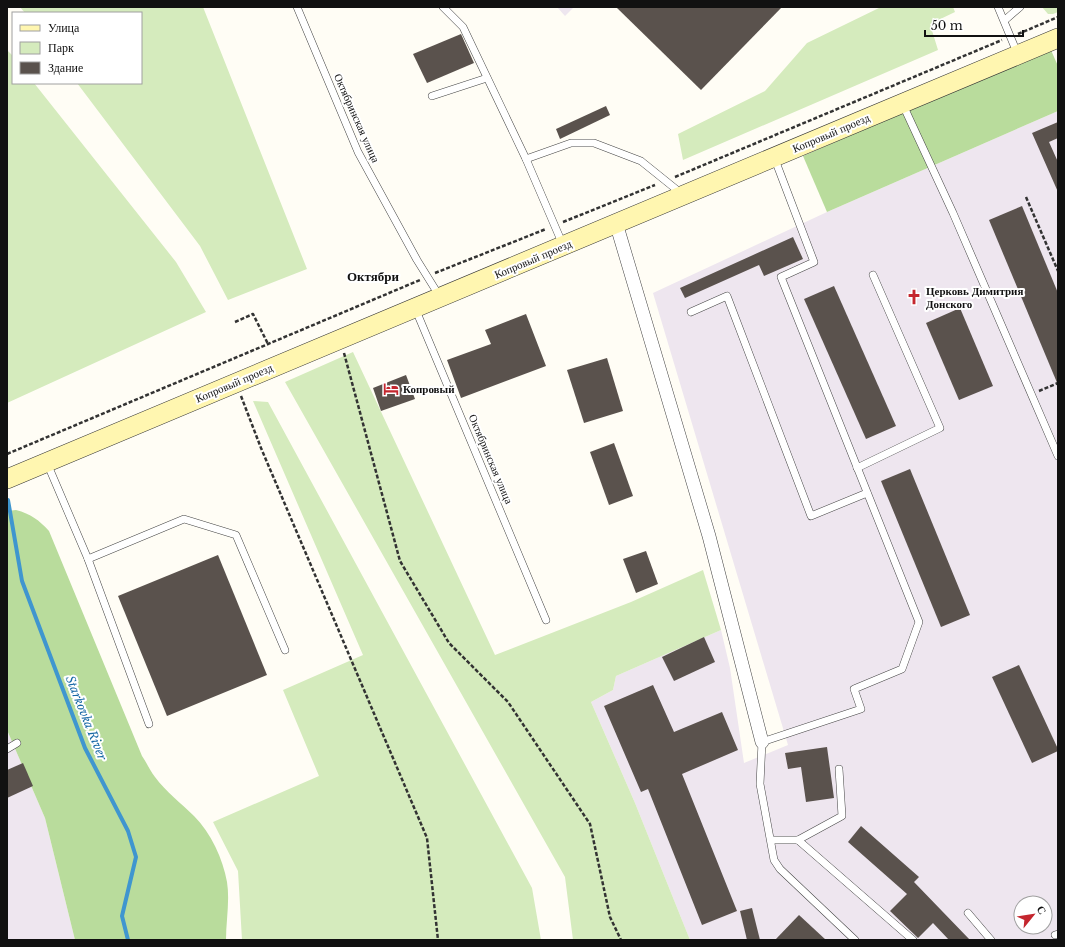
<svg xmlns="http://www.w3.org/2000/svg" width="1065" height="947" font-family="'Libre Baskerville',serif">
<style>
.industrial{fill:#eee6ef;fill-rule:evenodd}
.green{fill:#d5ebbd}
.forest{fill:#b9dc9c}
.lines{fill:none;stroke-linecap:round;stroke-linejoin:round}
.stream{stroke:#3f96cf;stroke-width:4}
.building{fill:#5a524d}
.lane-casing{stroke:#444;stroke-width:8}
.street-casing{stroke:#444;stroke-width:14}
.secondary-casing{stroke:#333;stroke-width:20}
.path{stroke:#333;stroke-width:2.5;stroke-dasharray:4 2;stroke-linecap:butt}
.lane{stroke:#fff;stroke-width:7}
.street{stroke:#fff;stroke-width:13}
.secondary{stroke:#fff6b0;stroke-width:19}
.labels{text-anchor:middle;stroke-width:4;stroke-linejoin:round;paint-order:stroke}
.street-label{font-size:11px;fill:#111;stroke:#fff}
.poi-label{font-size:11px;font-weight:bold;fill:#111;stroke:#fff;text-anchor:start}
.water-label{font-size:12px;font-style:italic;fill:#1768a6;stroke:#fff}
.quarter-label{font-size:13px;font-weight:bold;fill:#111;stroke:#fff}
</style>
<rect width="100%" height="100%" fill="#fffdf5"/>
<g class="industrial">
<path d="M557 7H574L565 16Z"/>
<path d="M1058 111V940H690L635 803 591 702 613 690 616 676 721 630 730 668 744 763 788 745 653 293 827 212ZM1021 903H1045V927H1021Z"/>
<path d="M7 730 45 818 75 940H7Z"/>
</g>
<g class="green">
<path d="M20 7H203L307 269 228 300 200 246 77 83H141V13H25Z"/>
<path d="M881 7H953L955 12 930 24 938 50 683 160 678 134 765 91 807 43Z"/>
<path d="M1042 7H1058V12L1053 14H1048Z"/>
<path d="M7 50 13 56V83H34L176 262 206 312 7 403Z"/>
<path d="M353 352 495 655 631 602 703 570 721 630 616 676 613 690 591 702 635 803 690 940H573L565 877 285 382Z"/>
<path d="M253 401 268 402 532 888 541 940H242L238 871 213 822 319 776 283 690 363 655Z"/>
</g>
<g class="forest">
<path d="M1050 48 1058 66V111L827 212 803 156Z"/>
<path d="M16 510C31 514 39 520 49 531L142 756C147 763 150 771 155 777 166 792 181 803 194 816 211 833 223 859 227 882 230 901 226 921 226 940H75L45 818 7 730V511Z"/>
</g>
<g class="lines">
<path class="stream" d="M8 500 22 581 85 748 128 831 136 857 122 916 128 940"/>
</g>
<g class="building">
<path d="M616 7H782L701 90Z"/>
<path d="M461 34 474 63 427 83 413 54Z"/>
<path d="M606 106 610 115 560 139 556 129Z"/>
<path d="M1058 122V138L1049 142 1058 162V192L1032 133Z"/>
<path d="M1022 206 1058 293V385L989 220Z"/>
<path d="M793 237 803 259 764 276 759 265 685 298 680 288Z"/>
<path d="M834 286 896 426 866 439 804 299Z"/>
<path d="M960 308 993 386 959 400 926 323Z"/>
<path d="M526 314 546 366 461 398 447 360 491 344 485 330Z"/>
<path d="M607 358 623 411 584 423 567 370Z"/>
<path d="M406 375 415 399 381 411 373 388Z"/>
<path d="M614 443 633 496 609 505 590 452Z"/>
<path d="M910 469 970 615 941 627 881 481Z"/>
<path d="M646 551 658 584 636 593 623 559Z"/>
<path d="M218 555 267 675 167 716 118 596Z"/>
<path d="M704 637 715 662 674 681 662 657Z"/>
<path d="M1019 665 1058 749V751L1032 763 992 677Z"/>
<path d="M653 685 674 732 722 712 738 750 682 774 737 911 702 925 648 789 641 792 604 706Z"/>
<path d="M827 747 834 798 806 802 801 767 788 769 785 753Z"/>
<path d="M23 763 33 786 7 798V770Z"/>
<path d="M861 826 919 877 914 882 970 940H949L933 923 918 938 890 911 907 894 848 842Z"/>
<path d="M752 908 760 940H747L740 911Z"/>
<path d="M799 915 826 940H775Z"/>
</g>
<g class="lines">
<g class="lane-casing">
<g id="lane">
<path d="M297 7 358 152 417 260 440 297"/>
<path d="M443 7 463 27 526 159 563 245"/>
<path d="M998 7 1018 55"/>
<path d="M1005 20 1020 7"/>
<path d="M432 96 487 78"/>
<path d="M903 105 953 213 1058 456"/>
<path d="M774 157 814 262 781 277 919 622 902 669 854 689 861 709 762 742 760 784 774 860 780 869 855 940"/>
<path d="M526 159 571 143H594L641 161 682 194"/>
<path d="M415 308 546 620"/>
<path d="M691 312 727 296 811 516 867 493"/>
<path d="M47 463 88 559 184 519 236 535 285 650"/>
<path d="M857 468 940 428 873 275"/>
<path d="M88 559 149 724"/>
<path d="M7 749 17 743"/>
<path d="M771 840H798L913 940"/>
<path d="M798 840 842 816 839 769"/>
<path d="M968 913 991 940"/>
<path d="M1055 935 1058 934"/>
</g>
</g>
<g class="street-casing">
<path id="street" d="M616 223 709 536 762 742"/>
</g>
<g class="secondary-casing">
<path id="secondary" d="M7 479 1058 38"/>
</g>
<g class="path">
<path d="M1018 34 1058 17"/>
<path d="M675 177 1002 40"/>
<path d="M1026 197 1058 271"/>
<path d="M563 222 655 185"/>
<path d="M435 273 546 229"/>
<path d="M235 322 253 314 268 344"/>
<path d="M344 353 400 561 449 643 508 702 590 824 610 917 621 940"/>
<path d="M1039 391 1058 383"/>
<path d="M241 396 261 448 427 838 438 940"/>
<path d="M7 454 420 280"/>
</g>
<use href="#lane" class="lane"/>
<use href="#street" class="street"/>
<use href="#secondary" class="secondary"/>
</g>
<defs>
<g id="church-bare" transform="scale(1.2)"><path d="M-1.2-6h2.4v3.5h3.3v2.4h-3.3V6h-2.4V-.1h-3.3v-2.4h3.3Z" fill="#c4262e" stroke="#fff" stroke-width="2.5" paint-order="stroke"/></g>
<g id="hotel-bare" transform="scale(1.2)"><path d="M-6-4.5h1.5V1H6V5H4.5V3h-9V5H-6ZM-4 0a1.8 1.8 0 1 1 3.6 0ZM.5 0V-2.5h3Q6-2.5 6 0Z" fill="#c4262e" stroke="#fff" stroke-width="2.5" paint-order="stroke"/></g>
</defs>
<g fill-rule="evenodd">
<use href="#church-bare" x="914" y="297"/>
<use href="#hotel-bare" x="391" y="389"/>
</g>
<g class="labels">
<g class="street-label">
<text transform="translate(357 118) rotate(66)" y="4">Октябринская улица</text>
<text transform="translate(831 133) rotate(-23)" y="4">Копровый проезд</text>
<text transform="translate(533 259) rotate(-23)" y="4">Копровый проезд</text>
<text transform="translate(234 383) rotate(-23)" y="4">Копровый проезд</text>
<text transform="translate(491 459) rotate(67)" y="4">Октябринская улица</text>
</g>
<g class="poi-label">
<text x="926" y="295">Церковь Димитрия<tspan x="926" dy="13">Донского</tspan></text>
<text x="403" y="393">Копровый</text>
</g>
<g class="water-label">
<text transform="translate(86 718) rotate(68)" y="4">Starkovka River</text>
</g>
<g class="quarter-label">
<text x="373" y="281">Октябри</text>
</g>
</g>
<rect width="1065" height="947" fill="none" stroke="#111111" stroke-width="16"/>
<rect x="12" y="12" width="130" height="72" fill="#ffffff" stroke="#a0a0a0"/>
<rect x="20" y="25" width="20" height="6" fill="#fff6b0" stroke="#a0a0a0"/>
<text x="48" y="32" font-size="12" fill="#111111">Улица</text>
<rect x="20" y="42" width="20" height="12" fill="#d5ebbd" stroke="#a0a0a0"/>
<text x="48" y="52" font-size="12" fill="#111111">Парк</text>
<rect x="20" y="62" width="20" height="12" fill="#5a524d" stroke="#a0a0a0"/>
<text x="48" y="72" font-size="12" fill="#111111">Здание</text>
<g transform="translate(1033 915) rotate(60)"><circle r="19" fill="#ffffff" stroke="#a0a0a0"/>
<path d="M0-3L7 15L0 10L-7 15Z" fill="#c4262e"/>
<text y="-6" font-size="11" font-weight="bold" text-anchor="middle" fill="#111111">С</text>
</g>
<path d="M925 30v6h98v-6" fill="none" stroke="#111111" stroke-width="2"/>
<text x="931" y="30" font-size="12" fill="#111111" stroke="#ffffff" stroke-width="3" paint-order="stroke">50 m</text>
</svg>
